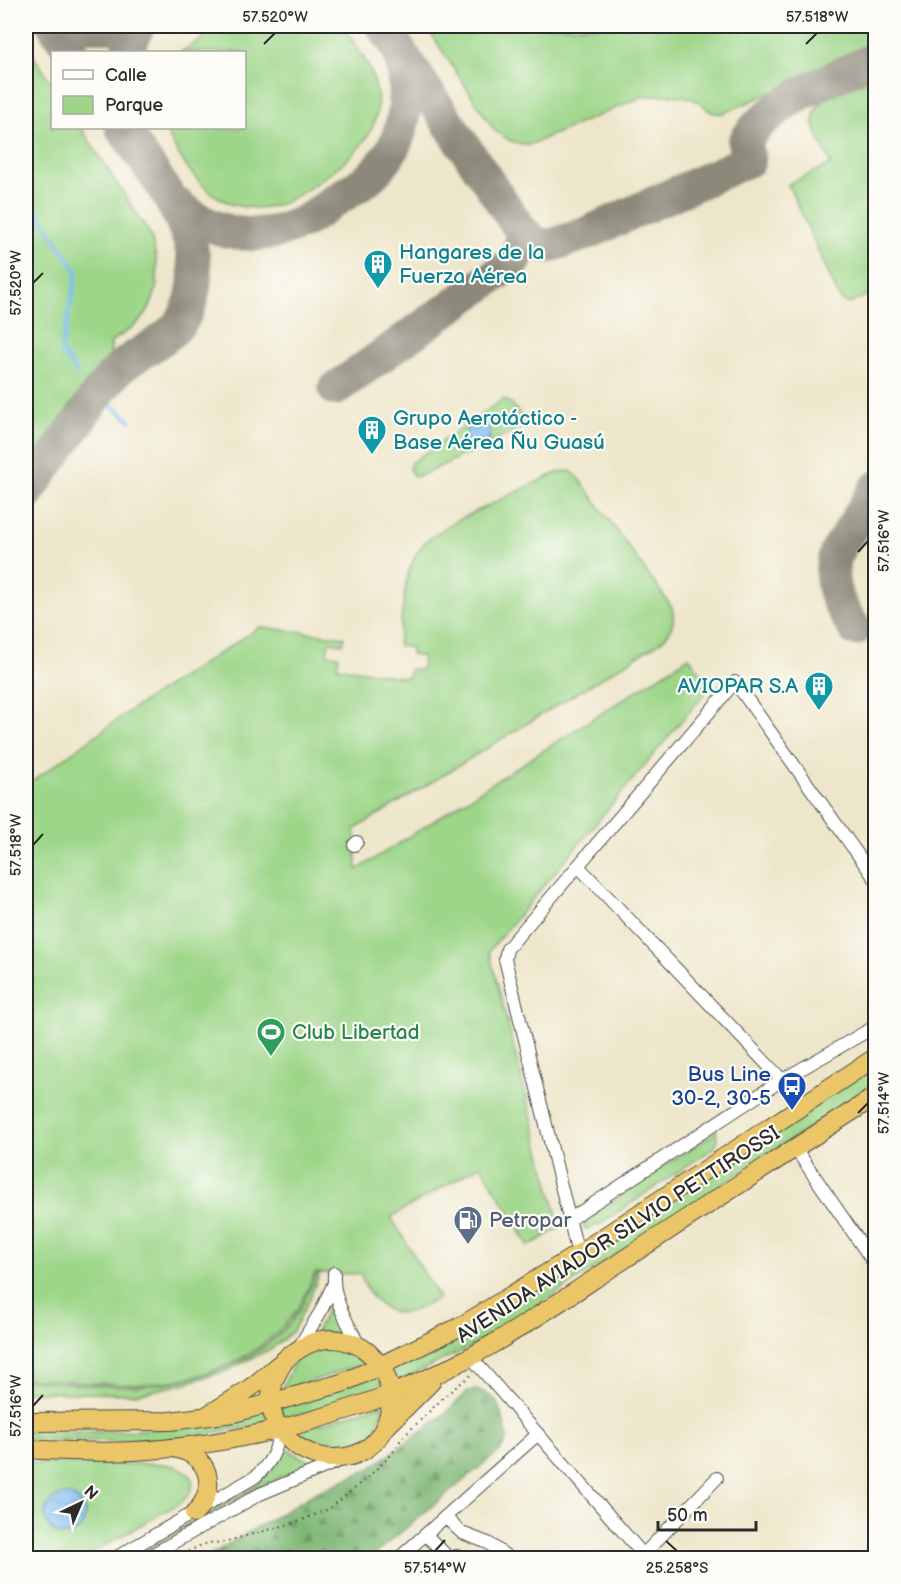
<svg xmlns="http://www.w3.org/2000/svg" width="901" height="1584" font-family="'Balsamiq Sans',sans-serif">
<style>
.green{fill:#9dd689;stroke:#64805a;stroke-width:1.5}
.forest{fill:url(#forest-firs);stroke:#547150;stroke-width:1.5}
.water{fill:url(#water-waves);stroke:#56748f;stroke-width:1.5}
.lines{fill:none;stroke-linecap:round;stroke-linejoin:round}
.stream{stroke:#80bdf3;stroke-width:4}
.taxiway{stroke:#8c887a;stroke-width:34}
.minor-casing{stroke:#484743;stroke-width:14}
.highway-casing{stroke:#484743;stroke-width:20}
.path{stroke:#484743;stroke-width:2;stroke-dasharray:1.5 4.5;stroke-linecap:butt}
.minor{stroke:#fff;stroke-width:12}
.highway{stroke:#ebc669;stroke-width:18}
.ticks{fill:none;stroke:#2b2b2b;stroke-width:2}
.labels{text-anchor:middle;stroke-width:4.5;stroke-linejoin:round;paint-order:stroke}
.culture-label{font-size:21px;fill:#0d838f;stroke:#fdfcf7;text-anchor:start}
.leisure-label{font-size:21px;fill:#27864d;stroke:#fdfcf7;text-anchor:start}
.transit-label{font-size:21px;fill:#164399;stroke:#fdfcf7;text-anchor:end}
.service-label{font-size:21px;fill:#4e5e75;stroke:#fdfcf7;text-anchor:start}
.street-label{font-size:21px;fill:#2b2b2b;stroke:#fdfcf7}
.neatline{fill:none;stroke:#2b2b2b;stroke-width:2}
.ticks-label{font-size:15px;text-anchor:middle;fill:#2b2b2b}
</style>
<defs>
<pattern id="forest-firs" width="22" height="20" patternUnits="userSpaceOnUse" patternTransform="scale(1.5)"><rect width="22" height="20" fill="#7eb775"/><path d="M5 1l3.5 6h-7zM16 11l3.5 6h-7z" fill="#679560"/></pattern>
<pattern id="water-waves" width="16" height="10" patternUnits="userSpaceOnUse" patternTransform="scale(1.5)"><rect width="16" height="10" fill="#80bdf3"/><path d="M0 5q4-4 8 0t8 0" fill="none" stroke="#699ac5"/></pattern>
</defs>
<rect width="100%" height="100%" fill="#fdfcf7"/>
<filter id="ink" filterUnits="userSpaceOnUse"><feTurbulence type="fractalNoise" baseFrequency=".0167" numOctaves="2"/><feDisplacementMap in="SourceGraphic" scale="12" xChannelSelector="R" yChannelSelector="G"/><feConvolveMatrix kernelMatrix="1 2 1 2 8 2 1 2 1" color-interpolation-filters="sRGB"/></filter>
<filter id="wash" filterUnits="userSpaceOnUse"><feTurbulence type="fractalNoise" baseFrequency=".008" numOctaves="4" result="noise"/><feDisplacementMap in="SourceGraphic" scale="24" xChannelSelector="R" yChannelSelector="G"/><feGaussianBlur stdDeviation="1.35" result="paint"/><feColorMatrix in="noise" values="0 0 0 0 0 0 0 0 0 0 0 0 0 0 0 0 0 1.4 0 .05"/><feComposite in="paint" operator="in"/></filter>
<g filter="url(#wash)">
<rect width="100%" height="100%" fill="#eee6ca"/>
<g class="green">
<path d="M222 26H342C357 47 374 68 377 95 383 136 344 164 315 184 303 192 289 202 275 206 261 209 242 208 229 203 198 190 178 157 165 128H244V52H181Z"/>
<path d="M426 26H875L876 47 724 113C704 115 710 106 695 100 679 93 658 95 642 97L529 145C514 144 506 139 494 130Z"/>
<path d="M26 44 52 84V128H81L150 234C159 261 162 292 144 316 136 327 122 334 111 342V351L109 357 26 471Z"/>
<path d="M875 74V292L848 304 840 299 788 184 831 164C826 151 817 138 814 125 807 97 856 83 875 74Z"/>
<path d="M503 399 511 403 525 421 521 428 420 476H414L409 469 411 463Z"/>
<path d="M566 471 572 472 578 477 672 607C676 623 670 635 657 644L355 829 357 870 689 657 711 686 489 951 560 1228 529 1246 481 1165 391 1217 439 1298C416 1311 395 1323 374 1299 367 1291 363 1284 361 1274L315 1273C309 1285 304 1300 296 1311 261 1360 199 1382 140 1384 103 1386 63 1380 26 1378V786L132 709 260 627 344 637 343 644 329 642 327 654 339 656 337 667 408 678 410 669 421 670 423 657 411 654V648L398 645 406 584 410 568 416 554 426 541 452 523 556 473Z"/>
<path d="M875 1066V1084L510 1324 470 1347 397 1382 392 1369Z"/>
<path d="M716 1130 717 1140 715 1147 600 1224 588 1229 584 1228 585 1222 663 1166 711 1136Z"/>
<path d="M316 1275H319L310 1298 293 1331 272 1348 226 1371 179 1385 137 1394 26 1392V1380C62 1382 100 1388 136 1386 195 1383 263 1364 298 1312 305 1301 310 1287 316 1275Z"/>
<path d="M332 1299 352 1335 315 1334Z"/>
<path d="M325 1346 351 1350 368 1362 280 1392 296 1359Z"/>
<path d="M378 1374 383 1388 338 1404 284 1419 280 1407Z"/>
<path d="M383 1404 376 1430 352 1449 319 1451 291 1433Z"/>
<path d="M265 1410 269 1422 267 1424 187 1437 143 1442 26 1439V1431C77 1433 127 1433 178 1426 207 1423 237 1416 265 1410Z"/>
<path d="M285 1448 303 1458 315 1463 262 1485 133 1558H127L253 1487 274 1468Z"/>
<path d="M26 1463 164 1464C189 1468 204 1480 182 1502L82 1558H26Z"/>
</g>
<path class="forest" d="M478 1390C485 1393 490 1395 495 1400 499 1406 510 1435 506 1442 501 1452 491 1459 482 1465L370 1558H205L317 1492 371 1468 446 1413 468 1391Z"/>
<g class="water">
<circle cx="478" cy="433" r="12"/>
<circle cx="65" cy="1515" r="20"/>
</g>
<g class="lines">
<g class="stream">
<path d="M26 193 77 272 61 351 77 373"/>
<path d="M111 405 131 421"/>
</g>
<g class="taxiway">
<path d="M54 26 72 52"/>
<path d="M86 26H114"/>
<path d="M383 26 520 229 535 243 550 246 585 234 749 160 744 143C767 103 834 78 876 58"/>
<path d="M127 52 138 26"/>
<path d="M172 200C210 234 256 245 303 222 314 217 324 208 334 201 347 193 361 185 372 175 405 144 412 99 400 56"/>
<path d="M335 389 515 261 522 243 520 229"/>
<path d="M26 495C43 470 61 445 79 421 91 403 103 385 118 370 137 352 167 342 182 320 223 253 157 180 122 128"/>
<path d="M855 629C839 605 825 583 836 553L876 488"/>
</g>
</g>
</g>
<g filter="url(#ink)">
<g class="lines">
<g class="minor-casing">
<g id="minor">
<path d="M354 845 357 842"/>
<path d="M579 867 806 1105"/>
<path d="M795 1148 876 1266"/>
<path d="M570 1219 782 1080 876 1026"/>
<path d="M578 1254 505 959 507 949 735 682 876 880"/>
<path d="M334 1273C332 1300 348 1322 359 1346"/>
<path d="M299 1347 321 1311 333 1285"/>
<path d="M470 1356 646 1558"/>
<path d="M445 1517 462 1533 488 1543 509 1558"/>
<path d="M426 1535 449 1558"/>
<path d="M643 1555 717 1478"/>
<path d="M115 1558 255 1477C271 1463 278 1450 279 1428"/>
<path d="M146 1558 260 1494 339 1461"/>
<path d="M399 1558 538 1434"/>
<path d="M450 1558 457 1556 462 1558"/>
</g>
</g>
<g class="highway-casing">
<g id="highway">
<path d="M209 1414C226 1404 243 1394 258 1382 286 1360 310 1329 349 1342 358 1345 366 1349 372 1356 386 1370 394 1390 390 1410 369 1507 220 1441 289 1355"/>
<path d="M26 1422 170 1421 234 1413 342 1383 380 1366 463 1325 578 1254 876 1057"/>
<path d="M385 1428 431 1382"/>
<path d="M173 1448C209 1453 220 1488 194 1514"/>
<path d="M26 1449C62 1451 98 1453 134 1451 217 1447 311 1425 388 1395 469 1365 541 1314 614 1266 701 1209 788 1152 876 1096"/>
</g>
</g>
<path class="path" d="M178 1558C191 1551 204 1540 220 1543L297 1522 329 1509 367 1478 392 1454 402 1438 446 1395 471 1375"/>
<use href="#minor" class="minor"/>
<use href="#highway" class="highway"/>
</g>
</g>
<path class="ticks" d="M264 44 275 33M806 44 817 33M33 283 43 273M858 552 868 541M33 845 43 834M858 1113 868 1103M33 1406 43 1395M666 1541 677 1551M435 1551 445 1540"/>
<defs>
<g id="building-pin" transform="scale(1.5)"><path d="M0 17L-7.5 6A9.5 9.5 0 1 1 7.5 6Z" fill="#0f9aa8" stroke="#fdfcf7"/><path d="M-4-6H4V6H1V3H-1V6H-4ZM-2.5-4.3h1.7v1.8h-1.7ZM.8-4.3h1.7v1.8H.8ZM-2.5-1h1.7V.8h-1.7ZM.8-1h1.7V.8H.8Z" fill="#fff"/></g>
<g id="stadium-pin" transform="scale(1.5)"><path d="M0 17L-7.5 6A9.5 9.5 0 1 1 7.5 6Z" fill="#2e9e5b" stroke="#fdfcf7"/><path d="M0-5a6.5 5 0 1 0 0 10a6.5 5 0 1 0 0-10ZM-3.5-1.8h7v3.6h-7Z" fill="#fff"/></g>
<g id="bus-pin" transform="scale(1.5)"><path d="M0 17L-7.5 6A9.5 9.5 0 1 1 7.5 6Z" fill="#1a4fb4" stroke="#fdfcf7"/><path d="M-5-6H5V4H4V6H2V4H-2V6H-4V4H-5ZM-3.5-4V0h7V-4ZM-3.5 1.2v1.5H-2V1.2ZM2 1.2v1.5H3.5V1.2Z" fill="#fff"/></g>
<g id="fuel-pin" transform="scale(1.5)"><path d="M0 17L-7.5 6A9.5 9.5 0 1 1 7.5 6Z" fill="#5c6f8a" stroke="#fdfcf7"/><path d="M-5.5-6h7V0h2V4h1.3V-2.5L3-4.5l.8-.8L6-3V5H2.5V1h-1V6h-7ZM-4.2-4.7v3.2H.2V-4.7Z" fill="#fff"/></g>
</defs>
<g fill-rule="evenodd">
<use href="#building-pin" x="378" y="264"/>
<use href="#building-pin" x="372" y="430"/>
<use href="#building-pin" x="819" y="686"/>
<use href="#stadium-pin" x="271" y="1032"/>
<use href="#bus-pin" x="792" y="1086"/>
<use href="#fuel-pin" x="468" y="1220"/>
</g>
<g class="labels">
<g class="culture-label">
<text x="399" y="259">Hangares de la<tspan x="399" dy="24">Fuerza Aérea</tspan></text>
<text x="393" y="425">Grupo Aerotáctico -<tspan x="393" dy="24">Base Aérea Ñu Guasú</tspan></text>
<text x="798" y="693" text-anchor="end">AVIOPAR S.A</text>
</g>
<g class="leisure-label">
<text x="292" y="1039">Club Libertad</text>
</g>
<g class="transit-label">
<text x="771" y="1081">Bus Line<tspan x="771" dy="24">30-2, 30-5</tspan></text>
</g>
<g class="service-label">
<text x="489" y="1227">Petropar</text>
</g>
<g class="street-label">
<text transform="translate(618 1234) rotate(-33)" y="7">AVENIDA AVIADOR SILVIO PETTIROSSI</text>
</g>
</g>
<rect width="901" height="1584" fill="none" stroke="#fdfcf7" stroke-width="66"/>
<rect x="51" y="51" width="195" height="78" fill="#fdfcf7" stroke="#a9a8a5" stroke-width="1.5"/>
<rect x="63" y="70" width="30" height="9" fill="#ffffff" stroke="#a9a8a5" stroke-width="1.5"/>
<text x="105" y="81" font-size="18" fill="#2b2b2b">Calle</text>
<rect x="63" y="96" width="30" height="18" fill="#9dd689" stroke="#a9a8a5" stroke-width="1.5"/>
<text x="105" y="111" font-size="18" fill="#2b2b2b">Parque</text>
<g transform="translate(81 1503) rotate(44)" stroke="#fdfcf7" stroke-width="4.5" paint-order="stroke">
<path d="M0-4.5L10 22L0 15L-10 22Z" fill="#2b2b2b"/>
<text y="-9" font-size="16" font-weight="bold" text-anchor="middle" fill="#2b2b2b">N</text>
</g>
<path d="M658 1521v9h98v-9" fill="none" stroke="#2b2b2b" stroke-width="3"/>
<text x="667" y="1521" font-size="18" fill="#2b2b2b" stroke="#fdfcf7" stroke-width="4.5" paint-order="stroke">50 m</text>
<rect x="33" y="33" width="835" height="1518" class="neatline"/>
<g class="ticks-label">
<text x="275" y="22">57.520°W</text>
<text x="817" y="22">57.518°W</text>
<text transform="translate(16 283) rotate(-90)" y="5">57.520°W</text>
<text transform="translate(884 541) rotate(-90)" y="5">57.516°W</text>
<text transform="translate(16 845) rotate(-90)" y="5">57.518°W</text>
<text transform="translate(884 1103) rotate(-90)" y="5">57.514°W</text>
<text transform="translate(16 1406) rotate(-90)" y="5">57.516°W</text>
<text x="435" y="1573">57.514°W</text>
<text x="677" y="1573">25.258°S</text>
</g>
</svg>
